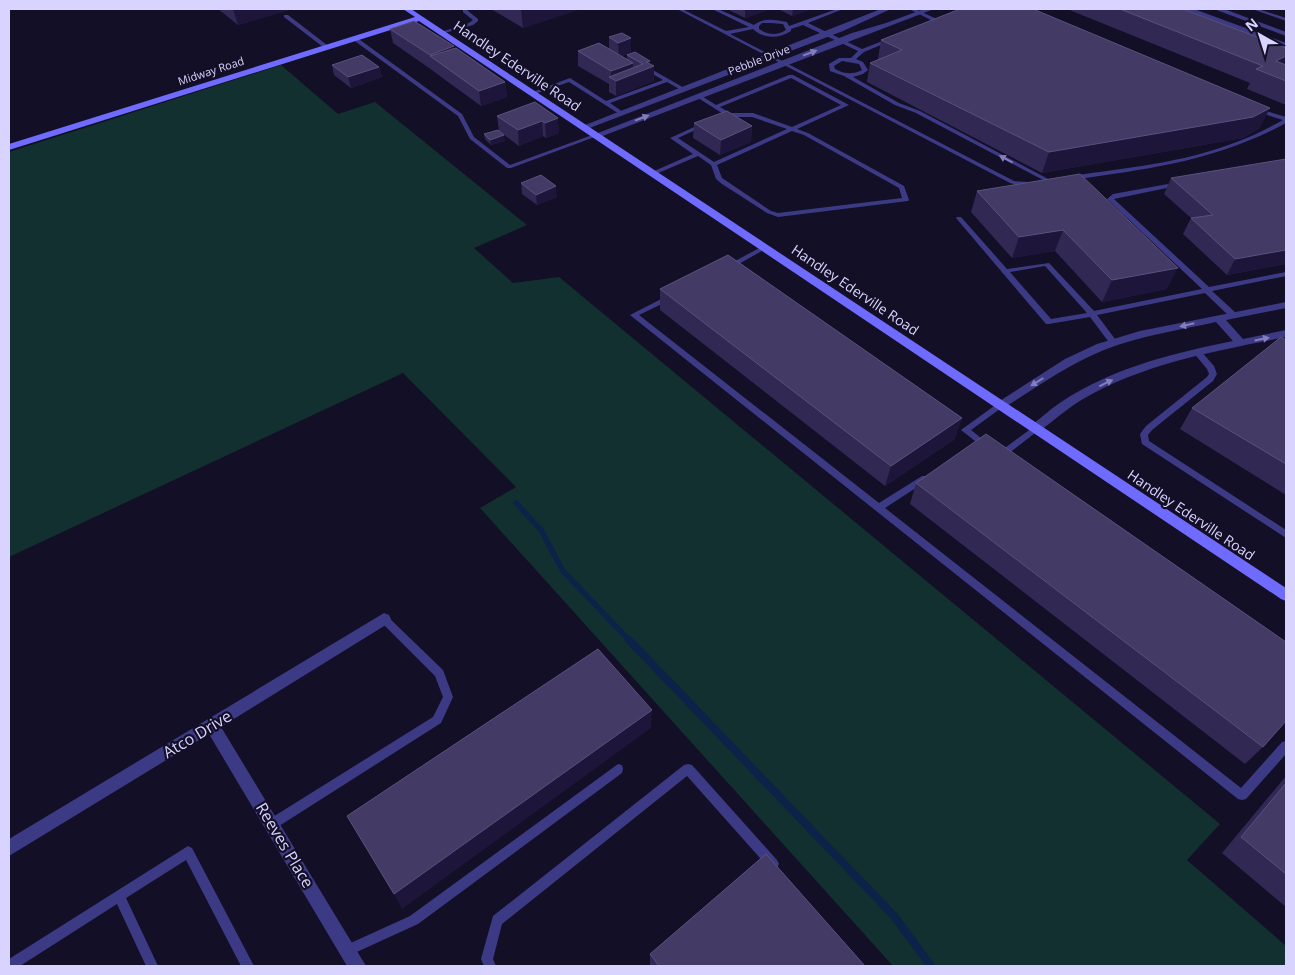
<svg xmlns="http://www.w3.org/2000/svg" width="1295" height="975" font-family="'Open Sans',sans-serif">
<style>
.green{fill:#12302f}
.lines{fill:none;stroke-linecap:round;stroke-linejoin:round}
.stream-far1{stroke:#0c2248;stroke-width:5.5}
.stream{stroke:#0c2248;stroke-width:8}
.service{fill:#3d3a85;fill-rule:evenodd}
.minor{fill:#3d3a85;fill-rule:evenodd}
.secondary{fill:#6f6bff;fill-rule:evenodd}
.wall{fill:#312854}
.shaded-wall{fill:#1d163a}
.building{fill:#433a66;stroke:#5a527e}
.oneway{fill:#837fbc}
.labels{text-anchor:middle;stroke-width:4.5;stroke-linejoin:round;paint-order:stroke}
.far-street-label{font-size:11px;fill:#d9d4ff;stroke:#130f26}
.street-label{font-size:14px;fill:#d9d4ff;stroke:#130f26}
.near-street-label{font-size:16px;fill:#d9d4ff;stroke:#130f26}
</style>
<rect width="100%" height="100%" fill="#130f26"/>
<path class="green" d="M281 65 338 114 375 102 527 225 474 248 513 283 559 277 1220 824 1187 860 1286 946V966H893L480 508 516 487 403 373 9 557V152Z"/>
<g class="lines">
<path class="stream-far1" d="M516 503 541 530 563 571 630 641"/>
<path class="stream" d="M629 640 894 916 931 966"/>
<g class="service">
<path d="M463 9H467L468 11 478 19V21L473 25 441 34V32L469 23 473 20 463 12Z"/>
<path d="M677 9H682L726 31 749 27 712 9H718L754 25C764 17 775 20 787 22L789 26 837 9H843L808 23 862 49 890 38 895 39 864 52 856 59 863 62 868 70 863 74 853 77 899 103 920 111 1052 181 1047 182 916 113 895 105 844 76 830 71 829 64 839 58H851L858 51 803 25 791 29V31C779 39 763 39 753 29L730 34 1014 181C1021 182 1027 181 1033 183V185L1024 187 1010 183ZM762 23H771L783 24 786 30C777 36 768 35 759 29V26ZM842 61 859 64 862 70C853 75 844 74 835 69L834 66Z"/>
<path d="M909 9H915L939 20 945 17 948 19 941 23H937Z"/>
<path d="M1252 9H1258L1286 18V21Z"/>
<path d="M284 15H288L327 45V47H323L284 17Z"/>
<path d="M352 37H356L462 114 474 137 510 165 595 134 600 135 511 168H507L470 139 458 116 352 39Z"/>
<path d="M644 65 686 89 681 90 667 82 610 103 623 112V114L621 115 569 82 535 94 530 93 570 78 606 101 663 80 642 68V66Z"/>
<path d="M789 75H793L849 105 797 129 808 133 904 186 909 200 908 201 778 217 767 213 722 184 716 179 711 165 698 156 656 174H652V172L693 154 670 138 701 124 706 125 678 138 714 162 787 129 752 117H730L722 118V116L725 115 695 96 700 95 716 105ZM791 78 841 105 792 127 753 113H730L720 107ZM792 131 804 135 899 188 902 198 778 213 771 211 722 178 717 165Z"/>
<path d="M1256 108 1286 117V123C1216 161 1148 169 1071 180L1068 178 1071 176C1126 168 1182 163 1234 143 1251 137 1267 129 1283 120L1254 111V109Z"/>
<path d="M1179 182 1181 183V185L1114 199 1209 287 1286 272V276L1212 291 1236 313V317H1230L1205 293 1097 315 1118 343 1114 346 1111 345 1090 317 1049 324H1046L956 218 957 217H961L1007 269 1049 263 1094 311 1202 289 1107 199 1113 194ZM1045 266 1087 313 1051 319 1010 272Z"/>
<path d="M765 245 767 246V248L730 269H728L724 267Z"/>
<path d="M669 295 673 297 672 299 639 315 879 503 922 476H928L929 478 928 480 885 508 1241 788 1282 742 1286 741V754L1246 799 1242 800 1238 799 630 315Z"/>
<path d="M1197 349 1200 350 1214 366 1217 374 1213 381 1152 430 1148 435 1149 441 1286 530V538L1142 444 1140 434 1146 426 1207 377 1209 374 1207 369 1193 352Z"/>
<path d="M1001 401 1004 402 1005 404 1004 406 971 430 991 446 987 449 984 448 961 430Z"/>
<path d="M1036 425 1039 426 1040 428 1039 430 1004 457H998L997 455 998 453Z"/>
<path d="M384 615 387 616 443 670 453 697 441 723 276 828 272 830 268 828 266 824 268 820 433 717 443 697 435 676 381 622 379 619 381 616Z"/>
<path d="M618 764 622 765 623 769 622 773 418 924 348 956 344 954 342 950 344 946 410 916Z"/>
<path d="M688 764 692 765 777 860 779 864 777 868 773 870 769 868 687 776 502 924 493 959 496 966H484L481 959 493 916 684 765Z"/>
<path d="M188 846 192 848 254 966H241L186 860 126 898 158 966H146L117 904 20 966H9V959Z"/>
</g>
<g class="minor">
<path d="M881 9H891L843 31 587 129 580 127Z"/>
<path d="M924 9H934L600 137 593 135 852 33 886 23Z"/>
<path d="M1184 9H1194L1286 43V48Z"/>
<path d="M1214 9H1224L1286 32V36Z"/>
<path d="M1286 302V308L1226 320 1243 339 1286 330V337C1217 351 1145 363 1083 399 1068 408 1054 420 1040 431L1036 432 1030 428C1035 421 1044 416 1050 410 1103 370 1169 354 1233 341L1216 322C1179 330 1140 336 1104 350 1069 364 1037 387 1005 407H997L995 404 1065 359 1097 344 1140 331Z"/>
<path d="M384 613 389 615 391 619 389 623 221 727 366 966H347L209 734 9 856V839Z"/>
</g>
<path class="secondary" d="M403 9H411L1286 588V601L1281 599 419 21 9 150V144L415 17Z"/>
</g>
<g class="wall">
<path d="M218 9H292L238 25Z"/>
<path d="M491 9H580L523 28Z"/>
<path d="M727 9H770L745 18Z"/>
<path d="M778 9H812L792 16Z"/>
<path d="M1067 9H1183L1286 48V105L1247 89 1250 83Z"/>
<path d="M390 29 454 46V48L505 82 507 97 481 106 433 71 432 70 393 43Z"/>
<path d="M609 37 631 38V53L622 56 627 59V55L650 61V64L654 81 616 96 609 92V84L578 66V51L609 49Z"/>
<path d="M881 40 1260 128 1243 138 1042 173 867 82 870 63 879 59H878Z"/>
<path d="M332 65 379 67 382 77 351 88 334 75Z"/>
<path d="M535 102 559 133 546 138 543 136 519 146 500 132 505 141 491 145 485 139 484 134 499 131 497 116Z"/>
<path d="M694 123 752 126 751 142 720 155 693 138Z"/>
<path d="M1080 174 1167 289 1102 302 1055 251 1012 258 971 212 977 191Z"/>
<path d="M1171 178 1286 264 1227 275 1183 234 1191 218 1164 194Z"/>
<path d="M521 183 557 197 537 205 522 194Z"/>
<path d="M660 289 955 439 885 486 660 310Z"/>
<path d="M1286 340V495L1180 429 1192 408Z"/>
<path d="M916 483 1263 747 1245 764 910 504Z"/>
<path d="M1286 776V907L1222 853Z"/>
<path d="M650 954 865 966H650Z"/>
</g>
<g class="shaded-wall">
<path d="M233 9H292L238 25Z"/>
<path d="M524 9H580L523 28 521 10Z"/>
<path d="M745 9H770L745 18Z"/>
<path d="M793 9H812L792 16Z"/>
<path d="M631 38V53L619 57 618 43Z"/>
<path d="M454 46 456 61 430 56 432 70 430 55Z"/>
<path d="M1286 56V67L1276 61Z"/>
<path d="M650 61V68L654 66V81L616 96V81L611 78V71L633 63V74L646 62Z"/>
<path d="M379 67 382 77 351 88 348 77Z"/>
<path d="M505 82 507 97 481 106 479 91Z"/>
<path d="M1270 108 1260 128 1243 138 1042 173 1049 152Z"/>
<path d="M558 118 559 133 546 138 545 123Z"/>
<path d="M542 121 543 136 519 146 518 130Z"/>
<path d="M752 126 751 142 720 155 721 140Z"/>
<path d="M504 135 505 141 491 145 490 140Z"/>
<path d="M556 186 557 197 537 205 536 195Z"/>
<path d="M1063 230 1055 251 1012 258 1019 237Z"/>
<path d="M1286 250V264L1227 275 1235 259Z"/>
<path d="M1178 268 1167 289 1102 302 1112 280Z"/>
<path d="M962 418 955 439 885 486 891 466Z"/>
<path d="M652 710 651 728 402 909 394 894Z"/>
</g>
<g class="building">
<path d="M960 9H1033L1270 108 1253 117 1049 152 870 63 902 50 881 40Z"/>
<path d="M1120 9H1183L1286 48V56L1276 61 1286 65V81L1256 69 1263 66Z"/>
<path d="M414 21 454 46 430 55 390 29Z"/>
<path d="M622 33 631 38 618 43 609 37Z"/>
<path d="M599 43 633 63 611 71 578 51Z"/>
<path d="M456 48 505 82 479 91 430 56Z"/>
<path d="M635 52 650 61 646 62 654 66 616 81 609 77 643 64 627 55Z"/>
<path d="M362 55 379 67 348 77 332 65Z"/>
<path d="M535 102 558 118 545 123 542 121 518 130 497 116Z"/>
<path d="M727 111 752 126 721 140 694 123Z"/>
<path d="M498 130 504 135 490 140 484 134Z"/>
<path d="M1286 159V250L1235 259 1191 218 1213 215 1171 178Z"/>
<path d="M1080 174 1178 268 1112 280 1063 230 1019 237 977 191Z"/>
<path d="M541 175 556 186 536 195 521 183Z"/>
<path d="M728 255 962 418 891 466 660 289Z"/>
<path d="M1281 337 1286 340V464L1192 408Z"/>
<path d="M986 434 1286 642V721L1263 747 916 483Z"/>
<path d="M598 649 652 710 394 894 347 816Z"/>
<path d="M1286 783V874L1241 837Z"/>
<path d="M766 854 865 966H659L650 954Z"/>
</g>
<defs><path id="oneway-solid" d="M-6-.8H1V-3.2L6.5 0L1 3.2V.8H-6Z" transform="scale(1.25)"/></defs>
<g class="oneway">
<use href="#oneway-solid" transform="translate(810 53) rotate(-21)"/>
<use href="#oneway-solid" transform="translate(642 118) rotate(-21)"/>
<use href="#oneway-solid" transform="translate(1006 159) rotate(-152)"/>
<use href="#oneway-solid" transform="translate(1187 325) rotate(167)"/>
<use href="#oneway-solid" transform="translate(1262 339) rotate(-11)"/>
<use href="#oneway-solid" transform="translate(1037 382) rotate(148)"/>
<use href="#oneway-solid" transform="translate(1106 383) rotate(-26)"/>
</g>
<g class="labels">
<g class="far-street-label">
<text transform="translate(759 60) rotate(-21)" y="4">Pebble Drive</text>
<text transform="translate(211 71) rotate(-18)" y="4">Midway Road</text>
</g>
<g class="street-label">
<text transform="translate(517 66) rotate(34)" y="5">Handley Ederville Road</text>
<text transform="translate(855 290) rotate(34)" y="5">Handley Ederville Road</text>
<text transform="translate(1191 515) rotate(34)" y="5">Handley Ederville Road</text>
</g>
<g class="near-street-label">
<text transform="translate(197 734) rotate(-31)" y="6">Atco Drive</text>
<text transform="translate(285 845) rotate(59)" y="6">Reeves Place</text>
</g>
</g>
<rect width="1295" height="975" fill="none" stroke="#d9d4ff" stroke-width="20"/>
<g transform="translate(1260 35) rotate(321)" stroke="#130f26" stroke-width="4" paint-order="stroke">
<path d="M0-4L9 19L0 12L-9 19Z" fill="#d9d4ff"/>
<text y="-8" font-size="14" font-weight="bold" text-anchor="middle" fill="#d9d4ff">N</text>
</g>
</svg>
